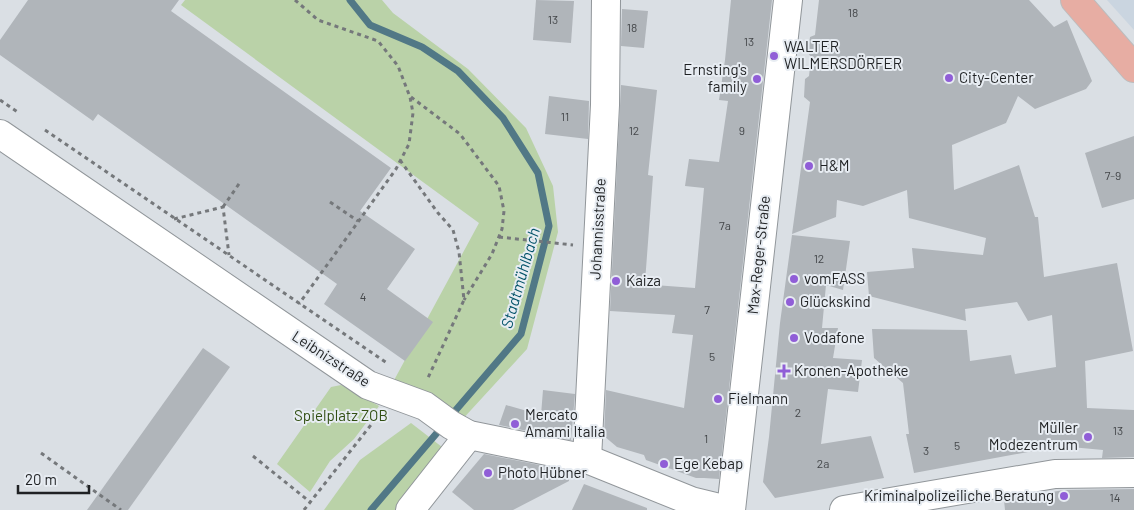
<svg xmlns="http://www.w3.org/2000/svg" width="1134" height="510" font-family="Barlow,sans-serif">
<style>
.built{fill:#cad5e0}
.green{fill:#bad2a8}
.lines{fill:none;stroke-linecap:round;stroke-linejoin:round}
.stream{stroke:#517886;stroke-width:7}
.building{fill:#b0b5ba}
.minor-casing{stroke:#91969a;stroke-width:30}
.major-casing{stroke:#bcbcbd;stroke-width:30}
.path{stroke:#75787b;stroke-width:3;stroke-dasharray:4 4;stroke-linecap:butt}
.minor{stroke:#fff;stroke-width:28}
.major{stroke:#e7ada3;stroke-width:28}
.poi-dot{fill:#905ed7;stroke:#e7ecf2;stroke-width:2}
.labels{text-anchor:middle;stroke-width:4;stroke-linejoin:round;paint-order:stroke}
.number-label{font-size:12px;fill:#434649}
.poi-label{font-size:15px;fill:#1f2123;stroke:#e7ecf2;text-anchor:start}
.street-label{font-size:15px;fill:#1f2123;stroke:#e7ecf2}
.park-label{font-size:15px;fill:#314f12;stroke:#e7ecf2}
.water-label{font-size:16px;font-style:italic;fill:#035369;stroke:#e7ecf2}
</style>
<rect width="100%" height="100%" fill="#dadfe4"/>
<path class="built" d="M1107 0H1134V30Z"/>
<g class="green">
<path d="M185 0H382L393 13 468 69 526 128 553 186 558 232 527 349 460 422 392 384 479 223 181 5Z"/>
<path d="M341 385 379 406 354 439 330 461 310 492 277 464 331 387Z"/>
<path d="M411 423 442 447 395 510H324L360 460Z"/>
</g>
<g class="lines">
<g class="stream">
<path d="M350 0 370 25 422 47 458 71 503 118 538 173 549 226 521 334 449 418"/>
<path d="M371 510 442 427"/>
</g>
</g>
<g class="building">
<path d="M28 0H179L171 11 391 168 360 211 415 249 387 289 433 322 405 361 324 304 337 284 98 114 93 121 0 55V40Z"/>
<path d="M536 0 574 1 571 43 533 40Z"/>
<path d="M731 0H772L719 479 704 478H696L646 460 644 455 617 447 604 436 606 390 684 408 693 335 672 333 675 315 610 311 621 85 657 90 648 175 653 176 645 282H654V285L695 288 704 188 685 186 689 159 719 162 728 101 719 100 725 60Z"/>
<path d="M819 0H1029L1054 27 1067 20 1092 81 1086 89 1035 109 1018 96 1006 123 952 145 954 190 1019 165 1035 217H1038L1044 277 1117 263 1133 351 1085 361 1087 408 1134 410V457L1102 458 1103 450 1060 446 914 473 906 434H909L903 383 874 358 872 329 967 330 970 361 1011 355 1015 374 1056 367 1052 315 1028 321 1017 302 965 309 966 321 869 296 867 272 914 268 912 248 983 255 986 238 909 218 907 190 863 206 837 200 836 217 792 234 810 102 804 97 805 79 809 76 810 67 811 57 808 53 810 37 815 35Z"/>
<path d="M622 9 648 11 644 48 621 46Z"/>
<path d="M549 96 589 101 588 139 545 134Z"/>
<path d="M1134 136V199L1102 208 1085 153Z"/>
<path d="M792 235 850 241 843 290 826 285 822 328H838L833 358 862 360 858 392 828 389 821 444 871 436 884 478 775 498 763 482 769 437 780 323Z"/>
<path d="M203 348 230 367 128 510H87Z"/>
<path d="M543 390 575 394 571 440 499 425 506 405 541 415Z"/>
<path d="M484 454 569 471V481L513 510H474L452 492Z"/>
<path d="M584 484 647 508V510H572Z"/>
<path d="M1134 489V510H1005L1004 500 1064 490Z"/>
</g>
<g class="lines">
<g class="minor-casing">
<g id="minor">
<path d="M0 134 368 385 425 406 451 425 469 435 587 459 691 501 728 510"/>
<path d="M587 459 605 105 606 0"/>
<path d="M410 510 469 435"/>
<path d="M731 510 788 0"/>
<path d="M844 510 1055 474 1134 473"/>
</g>
</g>
<g class="major-casing">
<path id="major" d="M1075 0 1134 68"/>
</g>
<g class="path">
<path d="M295 0 318 20 378 41 398 66 410 97 413 113 409 144 396 169 299 304"/>
<path d="M411 97 460 134 499 186 504 211 502 229 492 254 464 300"/>
<path d="M0 100 19 113"/>
<path d="M45 130 387 363"/>
<path d="M400 160 438 213 453 230 459 252 464 300 427 380"/>
<path d="M330 202 358 221"/>
<path d="M223 207 241 181"/>
<path d="M174 219 223 207 229 255"/>
<path d="M499 237 573 245"/>
<path d="M41 453 121 510"/>
<path d="M253 456 310 502"/>
<path d="M304 510 378 416"/>
</g>
<use href="#minor" class="minor"/>
<use href="#major" class="major"/>
</g>
<g class="poi-dot">
<circle cx="774" cy="56" r="5"/>
<circle cx="949" cy="78" r="5"/>
<circle cx="757" cy="79" r="5"/>
<circle cx="809" cy="166" r="5"/>
<circle cx="794" cy="279" r="5"/>
<circle cx="616" cy="281" r="5"/>
<circle cx="790" cy="302" r="5"/>
<circle cx="794" cy="338" r="5"/>
<path d="M781.5 363.5h5v5h5v5h-5v5h-5v-5h-5v-5h5z"/>
<circle cx="718" cy="399" r="5"/>
<circle cx="515" cy="424" r="5"/>
<circle cx="1088" cy="437" r="5"/>
<circle cx="664" cy="464" r="5"/>
<circle cx="488" cy="473" r="5"/>
<circle cx="1064" cy="496" r="5"/>
</g>
<g class="labels">
<g class="number-label">
<text x="853" y="17">18</text>
<text x="553" y="24">13</text>
<text x="632" y="32">18</text>
<text x="749" y="46">13</text>
<text x="565" y="121">11</text>
<text x="634" y="135">12</text>
<text x="742" y="135">9</text>
<text x="1113" y="180">7-9</text>
<text x="725" y="230">7a</text>
<text x="819" y="263">12</text>
<text x="363" y="301">4</text>
<text x="707" y="314">7</text>
<text x="712" y="361">5</text>
<text x="798" y="417">2</text>
<text x="1118" y="435">13</text>
<text x="706" y="443">1</text>
<text x="957" y="450">5</text>
<text x="926" y="455">3</text>
<text x="823" y="468">2a</text>
<text x="1115" y="502">14</text>
</g>
<g class="poi-label">
<text x="784" y="52">WALTER<tspan x="784" dy="17">WILMERSDÖRFER</tspan></text>
<text x="747" y="75" text-anchor="end">Ernsting's<tspan x="747" dy="17">family</tspan></text>
<text x="959" y="83">City-Center</text>
<text x="819" y="171">H&amp;M</text>
<text x="804" y="284">vomFASS</text>
<text x="626" y="286">Kaiza</text>
<text x="800" y="307">Glückskind</text>
<text x="804" y="343">Vodafone</text>
<text x="794" y="376">Kronen-Apotheke</text>
<text x="728" y="404">Fielmann</text>
<text x="525" y="420">Mercato<tspan x="525" dy="17">Amami Italia</tspan></text>
<text x="1078" y="433" text-anchor="end">Müller<tspan x="1078" dy="17">Modezentrum</tspan></text>
<text x="674" y="469">Ege Kebap</text>
<text x="498" y="478">Photo Hübner</text>
<text x="1054" y="501" text-anchor="end">Kriminalpolizeiliche Beratung</text>
</g>
<g class="street-label">
<text transform="translate(598 229) rotate(-87)" y="5">Johannisstraße</text>
<text transform="translate(759 255) rotate(-84)" y="5">Max-Reger-Straße</text>
<text transform="translate(331 359) rotate(33)" y="5">Leibnizstraße</text>
</g>
<g class="park-label">
<text x="341" y="421">Spielplatz ZOB</text>
</g>
<g class="water-label">
<text transform="translate(520 278) rotate(-74)" y="6">Stadtmühlbach</text>
</g>
</g>
<path d="M18 485v8h71v-8" fill="none" stroke="#1f2123" stroke-width="2.5"/>
<text x="25" y="485" font-size="15" fill="#1f2123" stroke="#e7ecf2" stroke-width="4" paint-order="stroke">20 m</text>
</svg>
